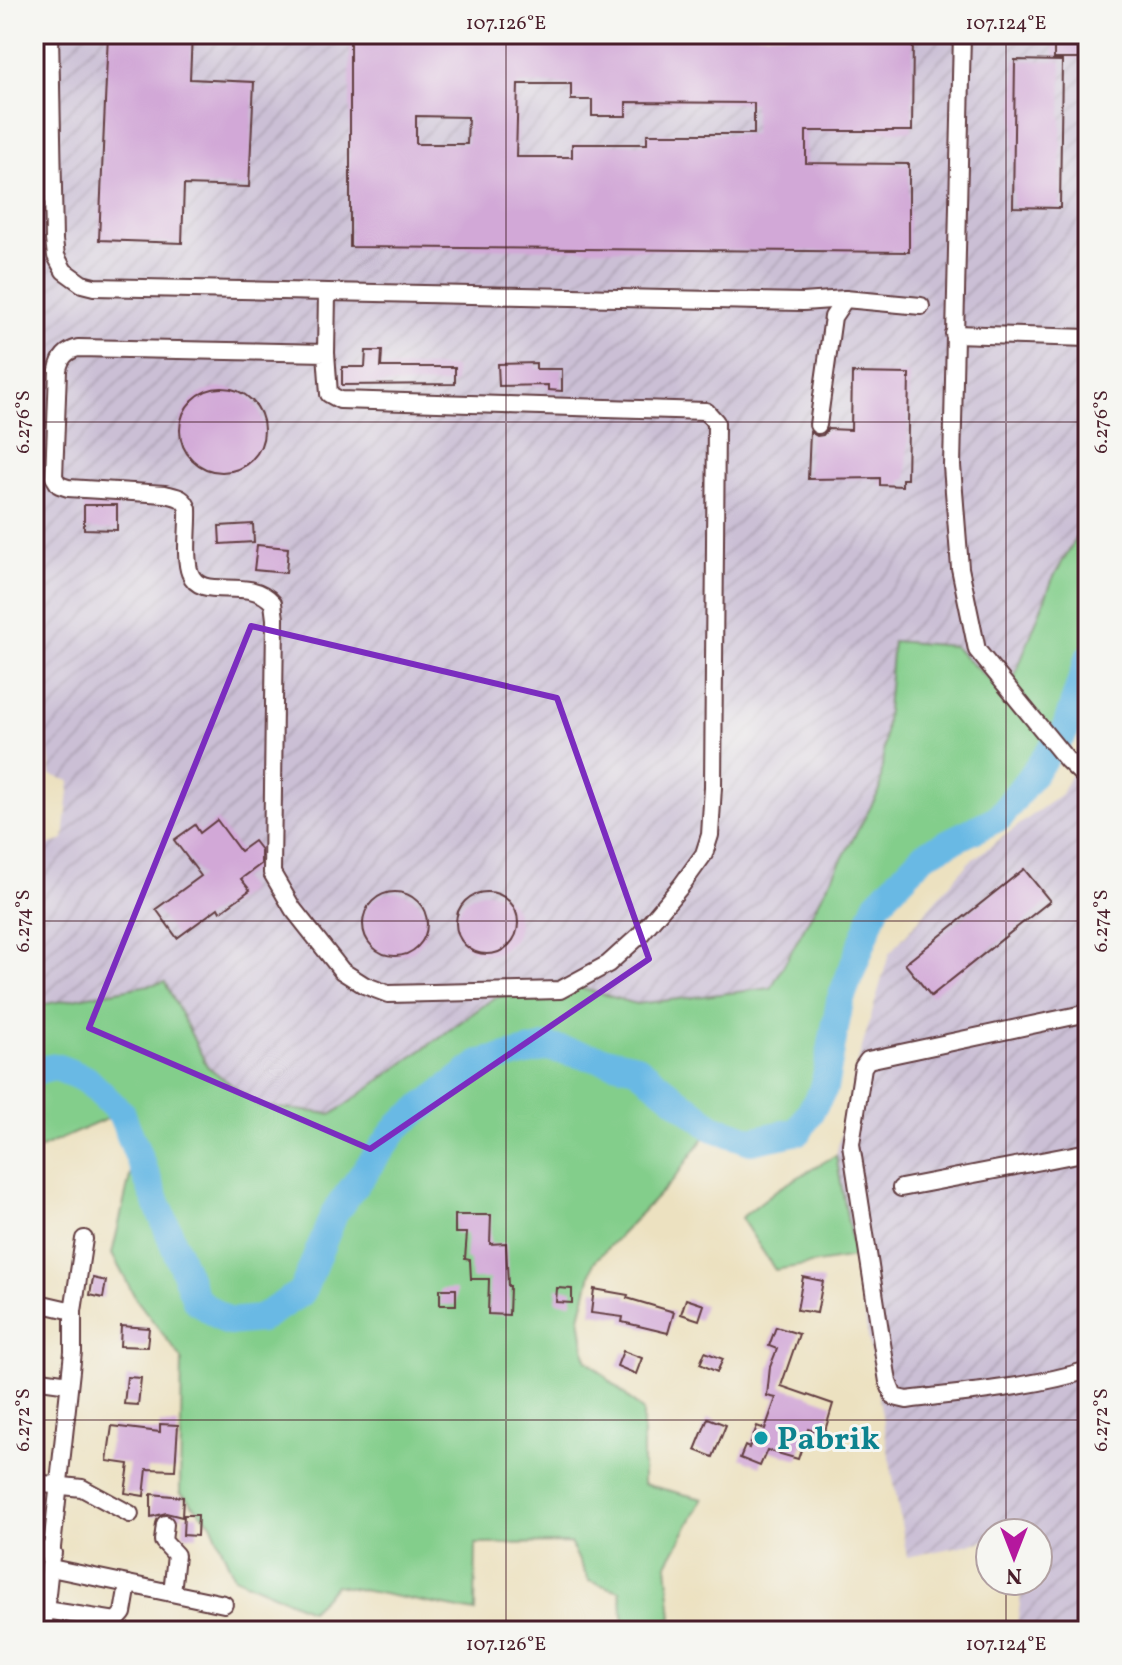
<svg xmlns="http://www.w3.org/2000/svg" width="1122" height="1665" font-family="Vollkorn,serif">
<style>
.industrial{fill:url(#industrial-furrows)}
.grass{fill:#83ce8b;stroke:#66765b;stroke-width:2}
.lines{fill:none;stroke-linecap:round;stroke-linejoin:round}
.river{stroke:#69b9e4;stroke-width:28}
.building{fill:#d2a8d7;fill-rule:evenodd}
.minor-casing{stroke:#623c41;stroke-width:20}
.minor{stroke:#fff;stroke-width:16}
.marked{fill:none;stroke:#7b2cbf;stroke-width:6;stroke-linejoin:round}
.ticks{fill:none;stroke:#4a1f2b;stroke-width:2;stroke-opacity:0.45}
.culture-dot{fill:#0f9aa8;stroke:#f6f6f2;stroke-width:3}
.labels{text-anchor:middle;stroke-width:6;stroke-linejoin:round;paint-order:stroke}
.culture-label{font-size:32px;font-weight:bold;fill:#0d838f;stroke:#f6f6f2;text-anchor:start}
.neatline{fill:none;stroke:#4a1f2b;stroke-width:3}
.ticks-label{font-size:20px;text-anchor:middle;fill:#4a1f2b}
</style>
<defs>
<pattern id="industrial-furrows" width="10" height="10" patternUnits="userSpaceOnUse" patternTransform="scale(2)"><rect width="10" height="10" fill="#cbbfd5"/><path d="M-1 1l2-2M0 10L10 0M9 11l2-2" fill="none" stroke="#b0a4b7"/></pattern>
</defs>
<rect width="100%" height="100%" fill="#f6f6f2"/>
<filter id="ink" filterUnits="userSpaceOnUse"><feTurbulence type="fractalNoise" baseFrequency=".0125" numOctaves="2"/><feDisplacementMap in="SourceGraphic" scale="16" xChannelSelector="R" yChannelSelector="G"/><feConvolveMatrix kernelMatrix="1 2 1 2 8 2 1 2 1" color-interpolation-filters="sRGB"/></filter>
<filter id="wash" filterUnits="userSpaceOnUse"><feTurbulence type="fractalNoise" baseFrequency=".006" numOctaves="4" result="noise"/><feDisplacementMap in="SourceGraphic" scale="32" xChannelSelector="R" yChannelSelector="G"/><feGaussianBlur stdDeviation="1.8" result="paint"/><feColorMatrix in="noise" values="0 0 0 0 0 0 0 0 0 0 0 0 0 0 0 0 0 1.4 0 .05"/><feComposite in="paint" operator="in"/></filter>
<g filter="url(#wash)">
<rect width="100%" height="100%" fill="#ece1c0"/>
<g class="industrial">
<path d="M34 34H1088V518L1053 578 1008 692 985 676 953 646 893 641 880 790 771 988 636 1004 561 982 494 998 333 1114 259 1106 207 1066 165 982 34 1006V849L64 840 70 781 51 775 34 628Z"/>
<path d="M1088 740V1631H1016L1022 1589 1020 1581H1038V1533H990V1540L907 1557 836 1155 859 1058 889 954 969 862 1061 794Z"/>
</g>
<g class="grass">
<path d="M1088 518V659L1065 731 1000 817 925 854 877 904 840 1001 824 1088 799 1131 751 1141 712 1127 673 1180 594 1262 580 1317 586 1359 643 1411V1484L703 1499 667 1564 672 1618 644 1631H625L620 1591 589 1581 570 1543 476 1544 475 1612 336 1585 310 1610 234 1577 211 1523 180 1492 182 1359 136 1299 112 1254 136 1150 120 1113 34 1151V1006L165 982 207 1066 259 1106 333 1114 494 998 561 982 636 1004 771 988 880 790 893 641 953 646 985 676 1009 691 1053 578Z"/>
<path d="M836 1155 854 1257 775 1270 741 1218 775 1191Z"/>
</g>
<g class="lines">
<path class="river" d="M34 1071 56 1067 86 1079 121 1113 196 1300 228 1322 260 1319 302 1292 335 1212 399 1125 481 1063 548 1047 636 1067 712 1127 751 1141 799 1131 824 1088 840 1001 877 904 925 854 1000 817 1065 731 1088 659"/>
</g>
<g id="blocks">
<g class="building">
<path d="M108 34H192L190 79 254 82 249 187 184 185 182 243 99 240Z"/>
<path d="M350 34H913L912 131H806V163L909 164V252L350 247ZM518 84H571V100H592V116H626V102L754 103V134H647V144H572V157H516ZM416 116 468 117 467 144H416Z"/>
<rect x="1054" y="34" width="34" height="25"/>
<path d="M1015 60 1062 61 1060 208 1013 207Z"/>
<path d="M366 351H382L381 367H455V384L342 385V367H365Z"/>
<path d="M536 363V369H562V391L548 390V385L499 386 498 364Z"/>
<path d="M852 373 909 374 907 479H902V486L880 485V478L808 479 810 432 817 436 823 435 828 429 851 430Z"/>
<circle cx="222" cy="430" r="42"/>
<path d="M84 505H117V530L84 529Z"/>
<path d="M253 524 254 542 220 544 219 526Z"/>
<path d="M257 545 288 548 286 573 254 570Z"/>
<path d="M217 820 240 851 254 841 261 850V864L241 879 250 890 220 912 218 908 177 938 156 909 201 876 174 840 195 825 200 833Z"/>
<path d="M1024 869 1050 901 931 996 905 964Z"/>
<circle cx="395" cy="924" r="32"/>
<circle cx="487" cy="923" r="31"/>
<path d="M455 1215H491L490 1244 506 1243 508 1286H510L509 1315 488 1314 489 1279H471L470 1260 465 1259 467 1233H455Z"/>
<path d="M803 1277 823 1281 817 1313 797 1310Z"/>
<path d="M93 1278 106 1281 103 1298 90 1295Z"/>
<path d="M557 1288 572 1289V1303L556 1302Z"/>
<rect x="440" y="1289" width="16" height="16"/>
<path d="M594 1289 628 1295 627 1298 674 1312 668 1333 622 1322 623 1317 591 1313Z"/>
<path d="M686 1299 704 1305 699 1320 681 1314Z"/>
<path d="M121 1326 149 1328 147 1347 120 1346Z"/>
<path d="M776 1327 799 1334 781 1386 833 1404 824 1434 808 1429 798 1459 767 1450 760 1466 740 1458 745 1446 749 1448 757 1426 765 1429 776 1398 767 1396 770 1367 777 1349 769 1346Z"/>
<path d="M623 1351 642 1358 636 1374 617 1366Z"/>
<path d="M705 1352 723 1359 717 1372 700 1364Z"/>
<path d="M127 1377 141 1378 138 1405 124 1404Z"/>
<path d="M708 1418 726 1425 713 1457 695 1450Z"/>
<path d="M160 1424 178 1425 175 1470 147 1469 144 1496 125 1493 129 1464 107 1461 112 1426 160 1432Z"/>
<path d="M151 1494 183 1497 182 1517 166 1513 151 1517Z"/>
<path d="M184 1515H198L197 1536 183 1535Z"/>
</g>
</g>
</g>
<g filter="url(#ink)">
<use href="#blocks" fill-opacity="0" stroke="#623c41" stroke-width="2"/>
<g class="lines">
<g class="minor-casing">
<g id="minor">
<path d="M50 34 54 240 56 256 64 271 82 284 94 287 803 302 845 299 921 306"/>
<path d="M962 34 952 466 960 568 977 650 1067 760 1088 780"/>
<path d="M954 334 1088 338"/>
<path d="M326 353 78 348C66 351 60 358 58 370L54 477 59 485 68 488 165 494C177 497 184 497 188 509 189 526 184 558 190 573 201 603 248 574 273 603L275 619 272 873 293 909 342 971 364 985 388 994 560 990 608 964 639 936 681 886 704 854 710 835 713 787 716 422 706 411 340 400 329 394 326 353 327 294"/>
<path d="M818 425 833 317 845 299"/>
<path d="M1088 1013 868 1060 863 1067 851 1144 888 1382 894 1397 907 1400C967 1392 1030 1388 1088 1370"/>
<path d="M901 1188 1088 1152"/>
<path d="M34 1302 73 1311"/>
<path d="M34 1379 69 1384"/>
<path d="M34 1483 82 1488 130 1514"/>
<path d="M165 1524 163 1541 176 1555 172 1593"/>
<path d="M34 1548 53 1553"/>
<path d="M51 1568 224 1604"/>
<path d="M46 1610 116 1621 123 1613 128 1584"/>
<path d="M43 1631 73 1352V1311L84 1239"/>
</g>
</g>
<use href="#minor" class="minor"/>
</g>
</g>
<path class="marked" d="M251 626 557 698 649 959 370 1149 89 1028Z"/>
<path class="ticks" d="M506 34V1631M1006 34V1533M34 422H1088M34 921H1088M34 1420H1088M1006 1581V1631"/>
<circle class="culture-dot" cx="761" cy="1438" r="8"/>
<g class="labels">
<g class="culture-label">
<text x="777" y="1449">Pabrik</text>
</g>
</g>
<rect width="1122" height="1665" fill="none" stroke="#f6f6f2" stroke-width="88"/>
<g transform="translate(1014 1557) rotate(180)"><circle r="38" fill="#f6f6f2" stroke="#b1a0a2" stroke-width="2"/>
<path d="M0-6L14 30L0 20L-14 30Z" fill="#b5179e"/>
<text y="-12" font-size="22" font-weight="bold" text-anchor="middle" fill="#4a1f2b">N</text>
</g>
<rect x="44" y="44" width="1034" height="1577" class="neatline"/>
<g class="ticks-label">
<text x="506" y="29">107.126°E</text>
<text x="1006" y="29">107.124°E</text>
<text transform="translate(1100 422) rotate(-90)" y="7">6.276°S</text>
<text transform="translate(22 422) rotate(-90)" y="7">6.276°S</text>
<text transform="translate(22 921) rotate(-90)" y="7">6.274°S</text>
<text transform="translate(1100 921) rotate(-90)" y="7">6.274°S</text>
<text transform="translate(22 1420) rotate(-90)" y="7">6.272°S</text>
<text transform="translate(1100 1420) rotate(-90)" y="7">6.272°S</text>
<text x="506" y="1650">107.126°E</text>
<text x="1006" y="1650">107.124°E</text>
</g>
</svg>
